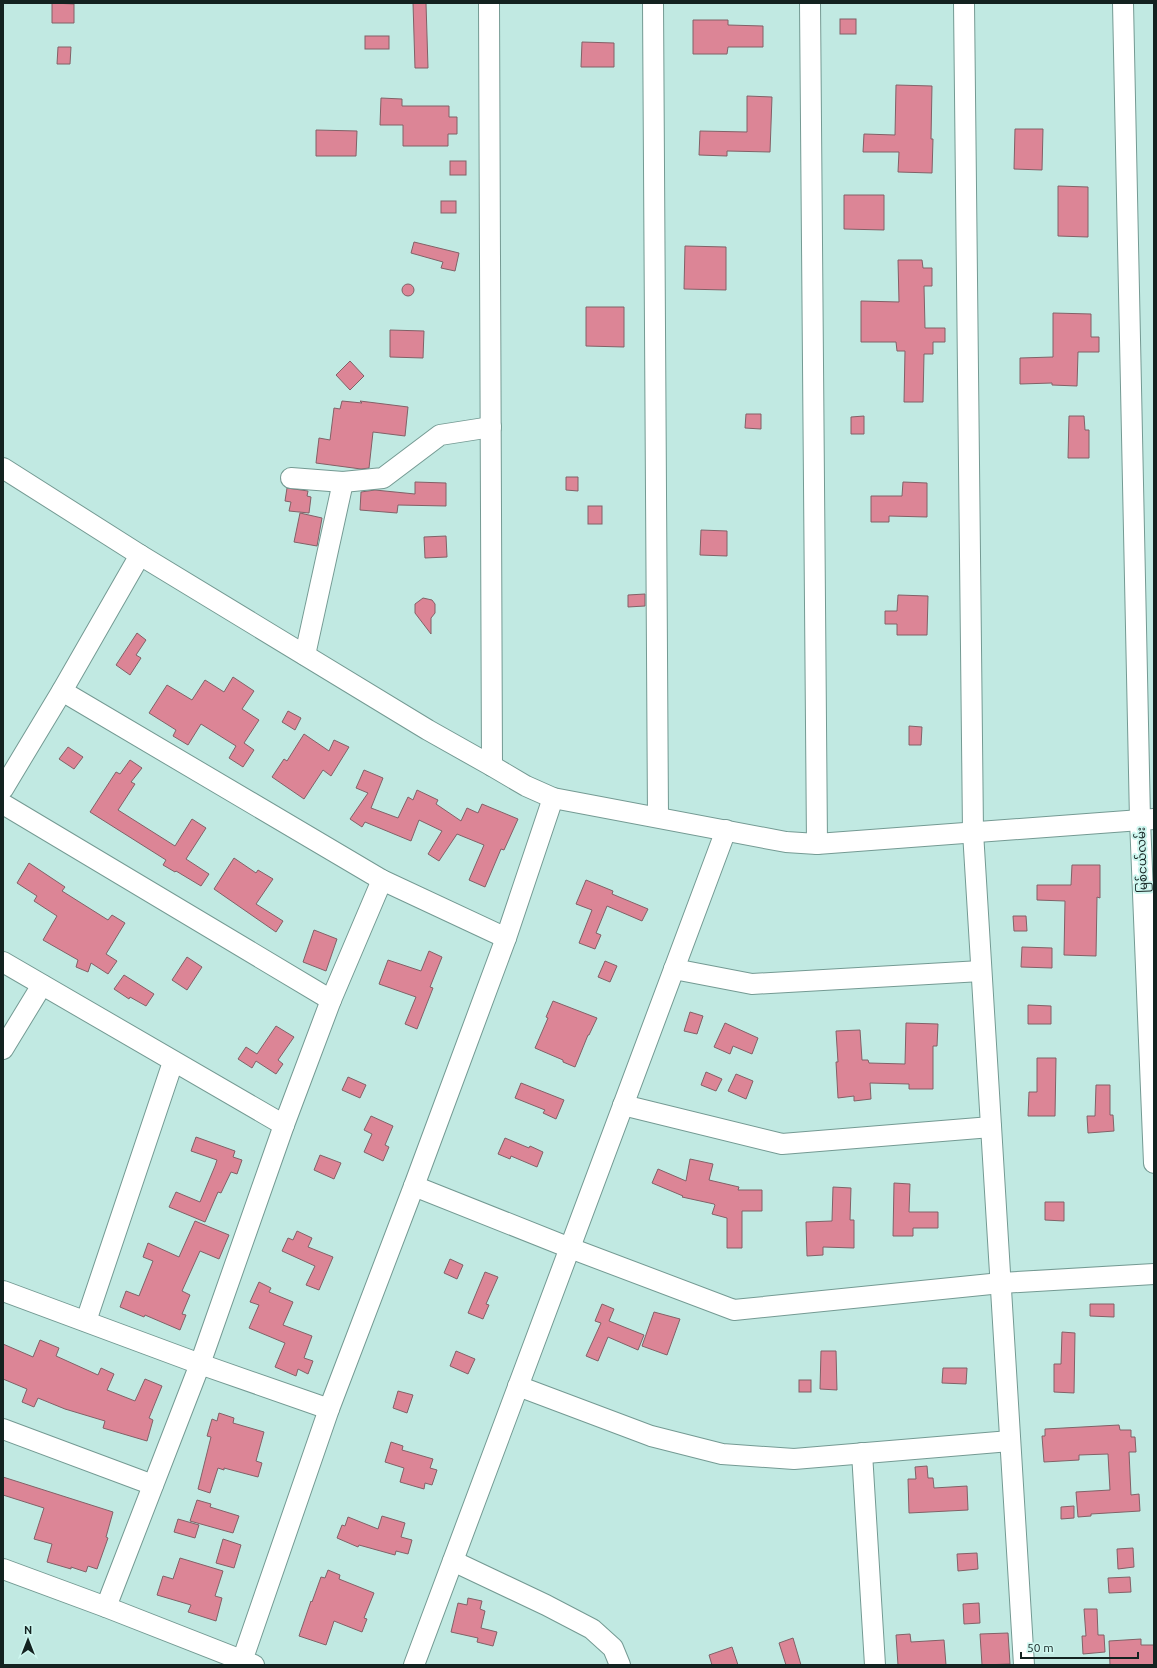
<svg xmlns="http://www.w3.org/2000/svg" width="1157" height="1668" font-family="Ubuntu,'Noto Sans Myanmar',sans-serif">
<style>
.building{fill:#dc8596;stroke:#826167}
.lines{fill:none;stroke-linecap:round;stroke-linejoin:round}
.minor-casing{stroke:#749a93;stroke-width:22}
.minor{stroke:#fff;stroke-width:20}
.labels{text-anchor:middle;stroke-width:4;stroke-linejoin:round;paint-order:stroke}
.street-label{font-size:12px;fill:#132220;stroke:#cef6ef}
</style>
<rect width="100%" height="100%" fill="#c1e9e2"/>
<g class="building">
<path d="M52 3 74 4V23H52Z"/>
<path d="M413 3H426L428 68H415Z"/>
<rect x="840" y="19" width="16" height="15"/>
<path d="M693 20H728V25L763 26V47H728L727 54H693Z"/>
<rect x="365" y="36" width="24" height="13"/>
<path d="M582 42 614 43V67H581Z"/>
<path d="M58 47H71L70 64H57Z"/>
<path d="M896 85 932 86 931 139H933L932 173 898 172 899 152H863L864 134 895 135Z"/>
<path d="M747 96 772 97 770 152 727 151V156L699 155 700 131 747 132Z"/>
<path d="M381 98 402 99V106H449V117H457V134H448V146H403V125H380Z"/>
<path d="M1015 129H1043L1042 170 1014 169Z"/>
<path d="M316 130 357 131 356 156H316Z"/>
<rect x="450" y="161" width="16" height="14"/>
<path d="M1058 186 1088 187V237L1058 236Z"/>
<path d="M844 195H884V230L844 229Z"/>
<rect x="441" y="201" width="15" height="12"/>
<path d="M414 242 459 253 455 271 441 268 443 262 411 253Z"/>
<path d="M685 246 726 247V290L684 289Z"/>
<path d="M898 260H922L923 268H932V286H924L925 328H945V342H933V354H924L923 402H904L905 351H897L896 342H861V301L899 302Z"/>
<circle cx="408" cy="290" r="6"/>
<path d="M586 307H624V347L586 346Z"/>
<path d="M1053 313 1091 314V337H1099V352H1078L1077 386 1052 385V383L1020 384V358L1053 357Z"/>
<path d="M390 330 424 331 423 358 390 357Z"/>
<path d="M350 361 364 376 350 390 336 375Z"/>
<path d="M342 401 362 403 360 401 408 407 405 436 373 432 369 468 361 469 316 463 319 438 330 440 334 408 340 409Z"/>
<path d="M746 414H761V429L745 428Z"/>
<path d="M864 416V434H851V417Z"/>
<path d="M1069 416H1084L1085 430H1089V458H1068Z"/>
<path d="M566 477H578V491L566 490Z"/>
<path d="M415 482 446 483V506L398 505 397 513 360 510 361 492 375 490 415 494Z"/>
<path d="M903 482 927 483V517L889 516V522H871V496H902Z"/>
<path d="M287 488 308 491 307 496 311 497 309 513 289 511 291 502 285 501Z"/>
<rect x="588" y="506" width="14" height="18"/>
<path d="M300 513 322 518 317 546 294 542Z"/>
<path d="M701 530 727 531V556L700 555Z"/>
<path d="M446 536 447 557 425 558 424 537Z"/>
<path d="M645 594V606L628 607V595Z"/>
<path d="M898 595 928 596 927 635H897V624H885V611H897Z"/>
<path d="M423 598 432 600 435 604V613L431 618V634L415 613V604Z"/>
<path d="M137 633 146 640 136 655 141 658 130 675 116 665Z"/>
<path d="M233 677 254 691 242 709 259 720 244 743 254 750 243 767 229 758 236 746 201 724 188 745 173 736 176 730 149 713 167 685 192 700 205 680 224 692Z"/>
<path d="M288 711 301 718 295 730 282 722Z"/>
<path d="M909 726 922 727 921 745H909Z"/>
<path d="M304 734 329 751 334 740 349 747 331 776 323 770 304 799 272 777 284 759 287 761Z"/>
<path d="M68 747 83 757 74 769 59 759Z"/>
<path d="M130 760 142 768 131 782 135 784 118 810 175 846 192 819 206 828 186 859 209 874 201 886 176 871 175 872 163 865 166 860 90 812 116 772 120 774Z"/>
<path d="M364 770 383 778 371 808 398 818 408 797 413 800 417 790 438 800 436 804 461 821 467 808 478 813 482 804 518 819 504 850 501 849 485 887 469 880 484 845 457 834 439 861 428 854 442 831 419 820 411 841 365 822 362 827 350 819 368 793 356 788Z"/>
<path d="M234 858 256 873 258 870 273 879 256 904 283 921 276 932 214 889Z"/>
<path d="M29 863 65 887 62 891 108 920 112 915 125 923 106 954 117 961 108 974 91 963 88 972 76 967 78 960 43 940 57 916 34 901 37 896 17 883Z"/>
<path d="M1072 865H1100V898L1097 897 1096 956 1064 955 1065 901 1037 900V885H1071Z"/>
<path d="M586 880 613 891 612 894 648 909 642 921 607 906 596 933 601 935 595 949 579 943 592 910 576 904Z"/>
<path d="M1013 916H1026L1027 931H1014Z"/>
<path d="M314 930 337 939 326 971 303 962Z"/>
<path d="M1022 947 1052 948V968L1021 967Z"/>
<path d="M429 951 442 957 430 987 433 988 417 1029 405 1024 416 997 379 984 388 960 421 971Z"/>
<path d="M187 957 202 967 187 990 172 980Z"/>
<path d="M605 961 617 966 610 982 598 977Z"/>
<path d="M124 975 154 994 146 1006 130 997 129 999 114 989Z"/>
<path d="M553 1001 597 1018 589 1035H588L575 1067 563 1062V1060L535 1048 548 1018 546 1017Z"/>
<path d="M1028 1005 1051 1006V1024H1028Z"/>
<path d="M690 1012 703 1016 697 1034 684 1031Z"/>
<path d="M725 1023 758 1038 752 1054 733 1046 730 1054 714 1047Z"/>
<path d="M906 1023 938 1024 937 1046H933V1089H909V1084L870 1083 871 1099 854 1101V1096L838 1098 836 1062H838L836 1031 860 1030 862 1060H868L869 1063 905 1064Z"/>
<path d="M276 1026 294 1037 278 1060 283 1064 276 1074 256 1061 252 1068 238 1059 246 1047 257 1054Z"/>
<path d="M1037 1058H1056L1055 1116H1028L1029 1092H1037Z"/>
<path d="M706 1072 722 1079 716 1091 701 1085Z"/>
<path d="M736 1074 753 1081 746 1099 728 1091Z"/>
<path d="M348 1077 366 1085 360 1098 342 1090Z"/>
<path d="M521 1083 564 1100 556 1119 543 1113 545 1110 515 1098Z"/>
<path d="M1096 1085H1110V1115H1113L1114 1131 1088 1133 1087 1116H1095Z"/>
<path d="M371 1116 393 1126 385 1145 389 1147 383 1161 364 1152 372 1134 364 1130Z"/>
<path d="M196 1137 235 1151 233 1157 242 1160 237 1174 231 1172 221 1193 218 1192 205 1222 169 1207 176 1192 200 1202 215 1166 217 1160 191 1151Z"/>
<path d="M505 1138 529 1148 530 1146 543 1152 537 1167 511 1156 510 1159 498 1154Z"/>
<path d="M320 1155 341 1163 334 1179 314 1170Z"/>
<path d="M690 1159 713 1164 709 1180 739 1187 738 1190H762V1211H742V1248H727V1218L712 1214 715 1205 714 1204 682 1197 683 1196 652 1183 658 1169 686 1181Z"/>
<path d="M894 1183 910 1184 909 1212H938V1228H913V1236H893Z"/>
<path d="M833 1187 851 1188 850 1220H854V1248L823 1247V1255L807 1256 806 1222 832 1221Z"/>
<path d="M1045 1202H1064V1221L1045 1220Z"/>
<path d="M195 1221 229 1235 219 1259 200 1251 182 1291 190 1295 182 1314 186 1315 180 1330 145 1315 144 1317 120 1307 126 1291 139 1296 153 1261 143 1257 148 1243 179 1257Z"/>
<path d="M297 1231 312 1238 308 1247 333 1257 319 1290 306 1285 315 1266 282 1251 288 1238 293 1240Z"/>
<path d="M450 1259 463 1265 457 1279 444 1273Z"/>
<path d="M485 1272 498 1277 486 1304 489 1305 483 1319 468 1313Z"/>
<path d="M259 1282 271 1288 269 1292 293 1302 283 1325 312 1336 304 1358 313 1361 308 1374 298 1369 296 1376 275 1367 285 1343 249 1328 259 1305 250 1302Z"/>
<path d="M602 1304 614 1309 609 1321 644 1335 638 1350 608 1337 598 1361 586 1356 601 1323 595 1321Z"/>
<path d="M1090 1304H1114V1317L1090 1316Z"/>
<path d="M654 1312 680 1319 667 1355 642 1346Z"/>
<path d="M1062 1332 1075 1333 1074 1393 1054 1392V1364H1061Z"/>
<path d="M40 1340 59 1348 56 1356 98 1375 101 1368 114 1374 107 1390 135 1401 145 1379 162 1386 149 1418 153 1420 147 1441 103 1428 105 1421 65 1409 38 1398 34 1407 22 1402 27 1389 3 1379V1344L33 1357Z"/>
<path d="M456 1351 475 1359 468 1374 450 1366Z"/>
<path d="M821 1351H836L837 1390 820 1389Z"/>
<path d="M943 1368H967L966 1384 942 1383Z"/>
<rect x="799" y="1380" width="12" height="12"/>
<path d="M398 1391 413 1395 407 1413 393 1408Z"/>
<path d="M219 1413 234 1418 233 1423 264 1432 256 1461 262 1463 258 1477 224 1468V1470L218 1468 210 1493 198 1489 211 1437 207 1436 212 1419 217 1421Z"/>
<path d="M1119 1425 1120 1430H1131V1437H1135L1136 1452H1129L1131 1495 1139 1494 1140 1511 1091 1514V1516L1078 1517 1076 1492 1110 1490 1108 1454 1079 1455V1460L1044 1462 1042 1436H1045V1429Z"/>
<path d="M391 1442 403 1446 402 1450 433 1459 430 1468 437 1470 432 1485 425 1483 424 1489 400 1482 404 1468 385 1462Z"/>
<path d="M927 1466 928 1478H933L934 1488 967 1486 968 1510 909 1513 908 1479H916L915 1467Z"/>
<path d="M3 1477 113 1512 106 1537 108 1538 97 1569 88 1566 86 1572 71 1567V1569L47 1562 52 1544 34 1539 44 1508 3 1495Z"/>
<path d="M197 1500 211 1504 210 1507 239 1516 233 1533 190 1521Z"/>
<path d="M1074 1506V1518L1061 1519V1507Z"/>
<path d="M382 1516 405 1523 401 1537 412 1540 408 1554 396 1551 395 1555 359 1545 358 1547 337 1538 342 1525 345 1526 348 1517 378 1529Z"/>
<path d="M178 1519 199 1525 195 1538 174 1532Z"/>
<path d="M223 1539 241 1545 234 1568 216 1563Z"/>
<path d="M1133 1548 1134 1567 1118 1569 1117 1549Z"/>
<path d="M977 1553 978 1569 958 1571 957 1554Z"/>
<path d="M180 1558 223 1571 215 1596 222 1598 216 1621 188 1612 191 1605 157 1595 163 1576 173 1579Z"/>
<path d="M328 1570 340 1575 339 1579 374 1593 364 1618 367 1619 362 1632 334 1621 326 1645 299 1636 311 1601 312 1602 321 1577 325 1578Z"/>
<path d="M1130 1577 1131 1592 1109 1593 1108 1578Z"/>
<path d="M468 1598 482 1601 480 1609 485 1611 481 1628 497 1632 493 1646 477 1642 478 1638 451 1632 458 1603 467 1605Z"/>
<path d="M979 1603 980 1623 964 1624 963 1604Z"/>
<path d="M1084 1609H1097L1098 1635H1104L1105 1652 1083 1654 1082 1636H1086Z"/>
<path d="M1008 1633 1010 1664 982 1665 980 1634Z"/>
<path d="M910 1634 911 1642 944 1640 946 1665H898L896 1635Z"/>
<path d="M793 1638 801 1665H786L779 1643Z"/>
<path d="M1141 1639V1645H1154V1665H1110L1109 1641Z"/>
<path d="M732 1647 738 1665H712L709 1655Z"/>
</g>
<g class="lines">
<g class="minor-casing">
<g id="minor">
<path d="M489 3 492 766"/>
<path d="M653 3 658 817"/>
<path d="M810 3 817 844"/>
<path d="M964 3 973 832 1024 1665"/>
<path d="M1123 3 1140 820 1154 1163"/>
<path d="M3 468 140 555 428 730 492 766 526 786 553 798 786 842 817 844 1154 819"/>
<path d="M291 478 343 482 383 478 440 435 491 427"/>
<path d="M305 655 343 482"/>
<path d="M62 691 382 880 506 938"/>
<path d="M3 789 62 691 140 555"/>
<path d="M3 804 331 1000"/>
<path d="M3 962 284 1125"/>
<path d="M674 969 752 984 981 971"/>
<path d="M3 1049 42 985"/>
<path d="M623 1105 782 1144 991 1127"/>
<path d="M414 1186 570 1248 734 1310 1001 1283 1154 1274"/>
<path d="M3 1291 200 1364 329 1409"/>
<path d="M86 1321 173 1062"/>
<path d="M518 1386 651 1436 722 1454 794 1459 1010 1441"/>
<path d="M3 1429 153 1485"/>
<path d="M862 1453 875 1665"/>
<path d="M453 1561 546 1605 592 1629 613 1648 620 1665"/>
<path d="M3 1569 106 1607 254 1665"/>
<path d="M106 1607 200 1364 284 1125 331 1000 382 880"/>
<path d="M242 1661 329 1409 414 1186 506 938 553 798"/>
<path d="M414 1665 726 830"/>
</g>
</g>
<use href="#minor" class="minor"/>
</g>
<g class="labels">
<g class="street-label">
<text transform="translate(1142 860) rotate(-92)" y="4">မြစ်ငယ်လမ်း</text>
</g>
</g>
<rect width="1157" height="1668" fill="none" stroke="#132220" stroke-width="8"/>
<g transform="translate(28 1640)" stroke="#cef6ef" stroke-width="3" paint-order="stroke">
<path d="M0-3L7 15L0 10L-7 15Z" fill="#132220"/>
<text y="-6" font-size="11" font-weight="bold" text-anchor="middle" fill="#132220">N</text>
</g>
<path d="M1021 1652v6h117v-6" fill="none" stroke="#132220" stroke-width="2"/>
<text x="1027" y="1652" font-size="12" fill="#132220" stroke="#cef6ef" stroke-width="3" paint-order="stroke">50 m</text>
</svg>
